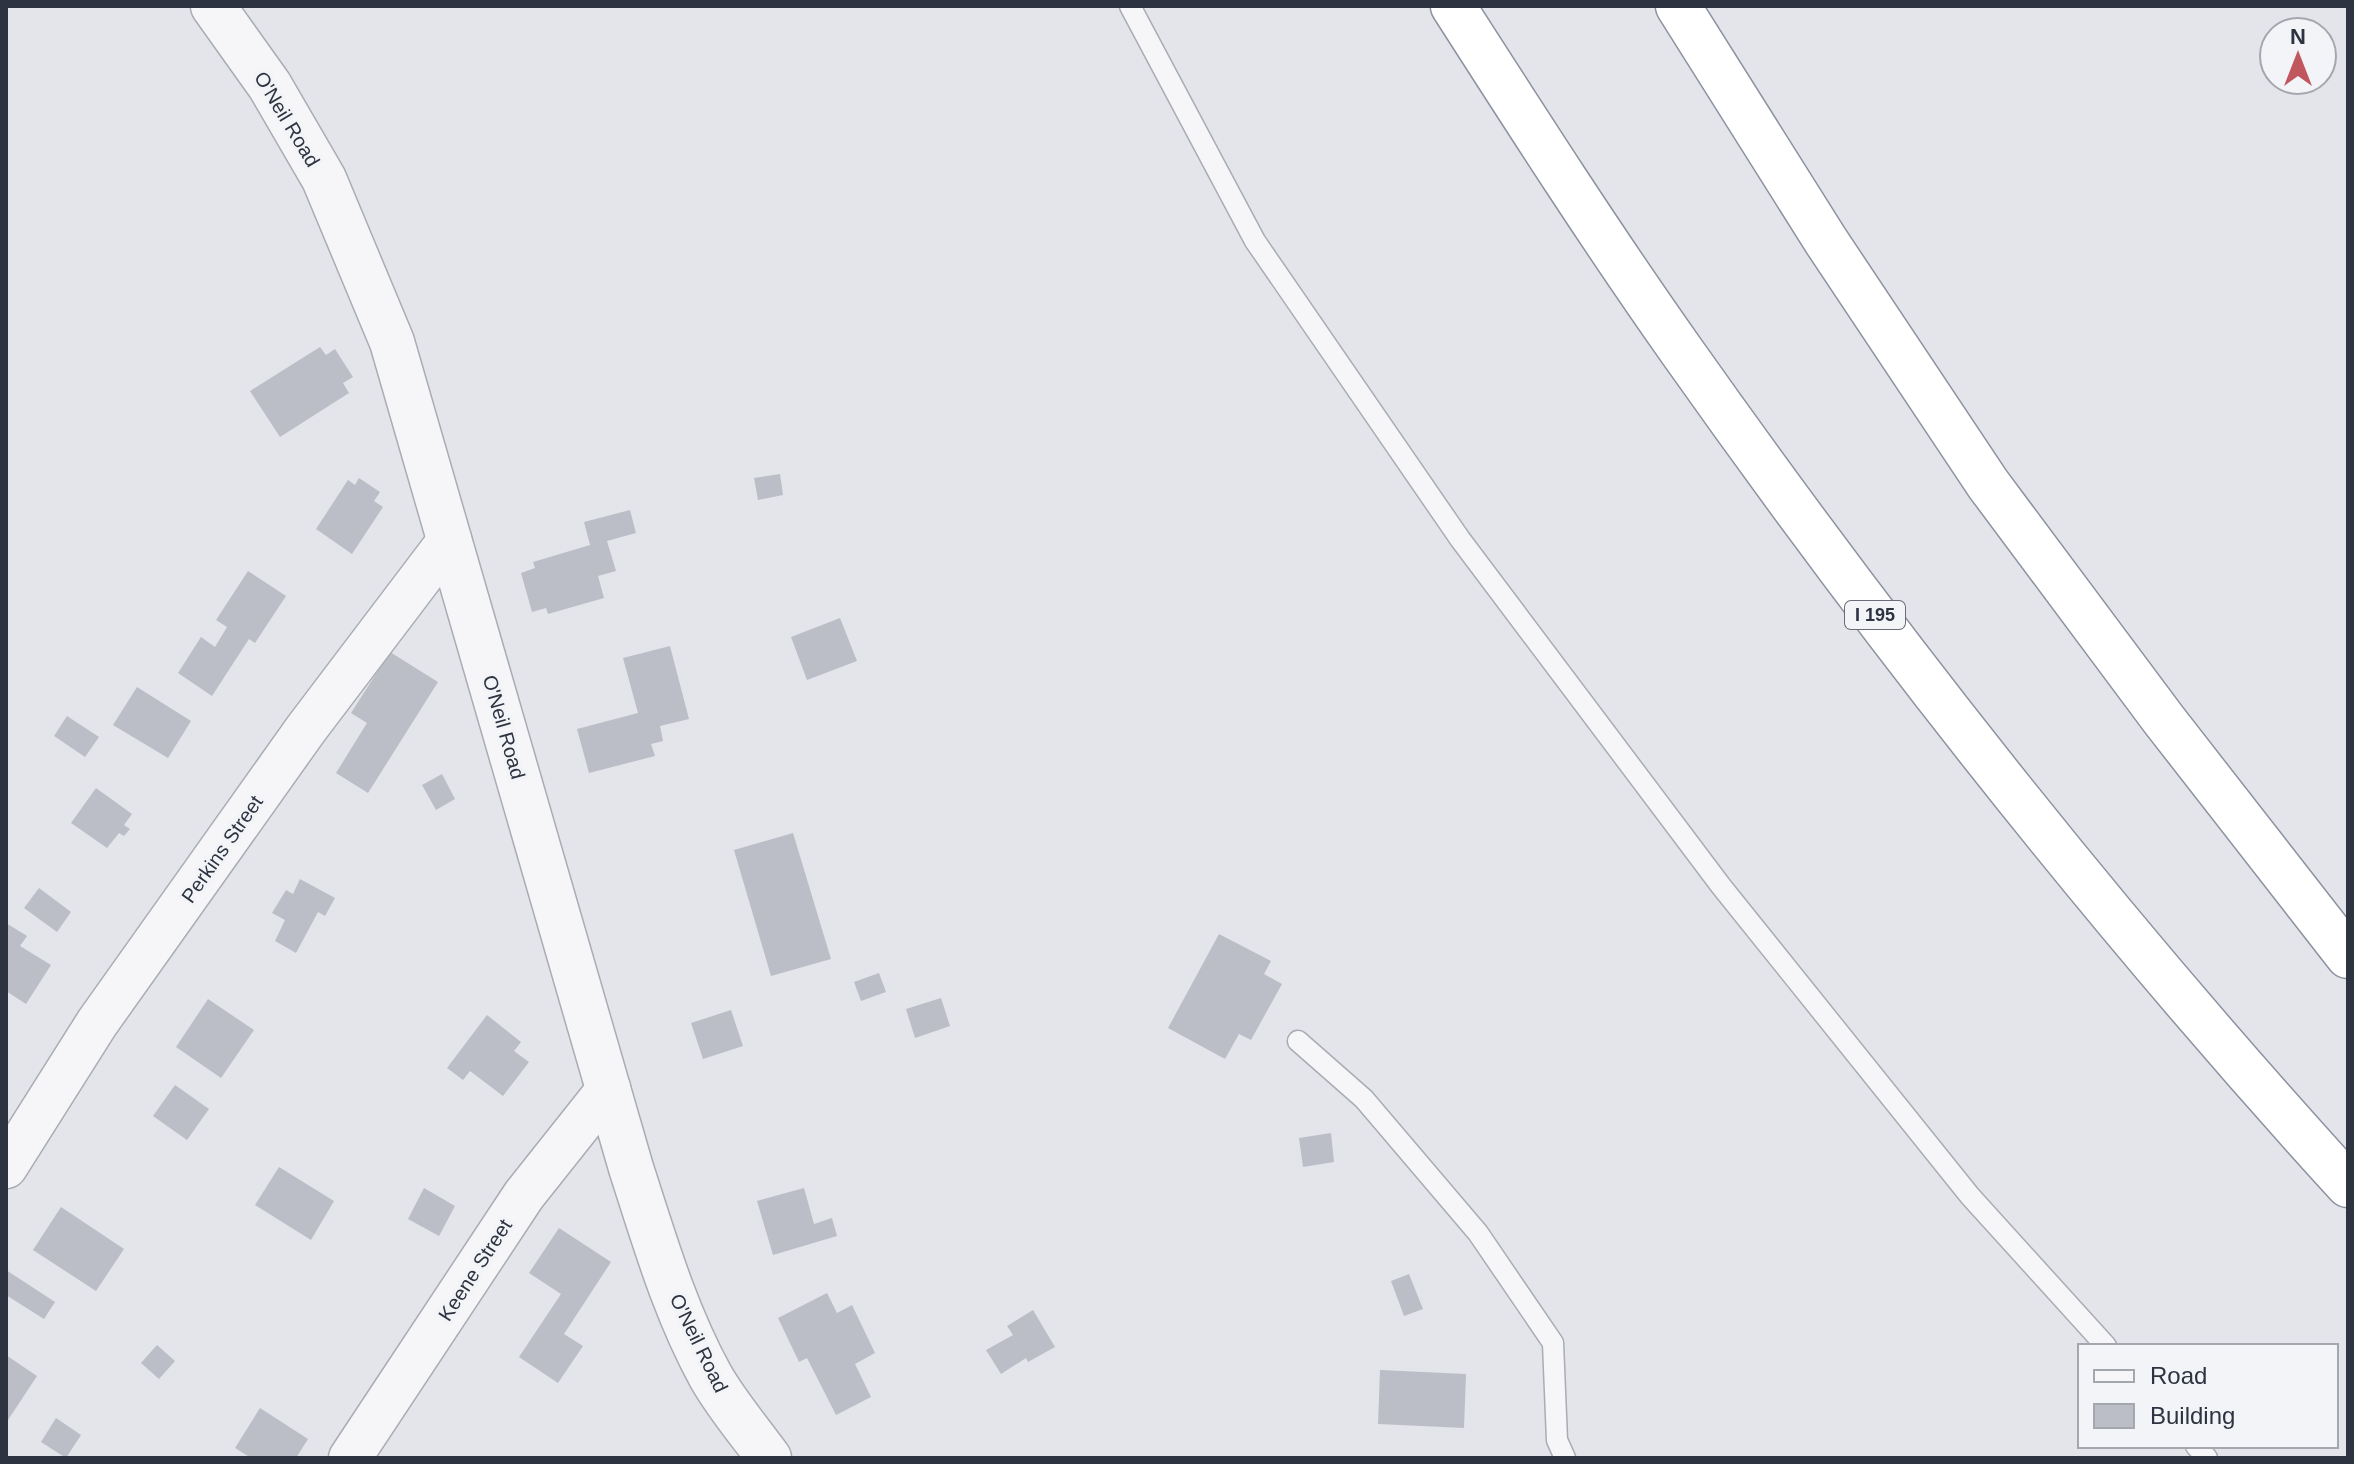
<svg xmlns="http://www.w3.org/2000/svg" width="2354" height="1464" font-family="Helvetica,sans-serif">
<style>
.building{fill:#bbbec6}
.lines{fill:none;stroke-linecap:round;stroke-linejoin:round}
.service-casing{stroke:#a9acb4;stroke-width:23}
.minor-casing{stroke:#a9acb4;stroke-width:45}
.tertiary-casing{stroke:#a9acb4;stroke-width:47}
.motorway-casing{stroke:#8c929f;stroke-width:47}
.service{stroke:#f6f6f8;stroke-width:20}
.minor{stroke:#f6f6f8;stroke-width:42}
.tertiary{stroke:#f6f6f8;stroke-width:44}
.motorway{stroke:#fff;stroke-width:44}
.labels{text-anchor:middle;stroke-width:7;stroke-linejoin:round;paint-order:stroke}
.shield{fill:#f3f4f7;stroke:#686d77;stroke-width:2}
.shield-label{font-size:18px;font-weight:bold;fill:#2d3340}
.street-label{font-size:20px;fill:#2d3340;stroke:#f3f4f7}
</style>
<rect width="100%" height="100%" fill="#e3e5ea"/>
<g class="building">
<path d="M320 347 326 355 335 349 353 377 343 383 349 393 280 437 250 391Z"/>
<path d="M780 474 783 495 758 500 754 478Z"/>
<path d="M359 478 380 492 374 501 383 507 352 554 316 529 348 480 355 485Z"/>
<path d="M630 510 636 533 607 541 616 571 598 576 604 598 548 614 546 608 532 612 521 573 535 568 533 562 590 545 584 522Z"/>
<path d="M248 571 286 596 255 643 249 639 212 696 178 673 201 637 215 647 227 627 216 620Z"/>
<path d="M840 618 857 661 807 680 791 637Z"/>
<path d="M670 646 689 719 660 726 663 741 651 744 655 756 589 773 577 729 638 713 623 658Z"/>
<path d="M390 652 438 682 368 793 336 773 367 723 351 713Z"/>
<path d="M137 687 191 721 168 758 113 725Z"/>
<path d="M67 716 99 737 85 757 54 736Z"/>
<path d="M442 774 455 799 436 810 422 785Z"/>
<path d="M96 788 132 814 124 825 130 829 124 836 119 833 107 848 71 823Z"/>
<path d="M793 833 831 959 771 976 734 850Z"/>
<path d="M300 879 335 898 325 916 318 912 296 953 275 941 285 920 272 913 286 890 293 894Z"/>
<path d="M39 888 71 912 57 932 24 908Z"/>
<path d="M6 923 27 936 20 946 51 965 26 1004 6 991Z"/>
<path d="M1219 934 1271 961 1264 974 1282 984 1251 1040 1239 1034 1225 1059 1168 1028Z"/>
<path d="M879 973 886 992 861 1001 854 982Z"/>
<path d="M941 998 950 1026 915 1038 906 1009Z"/>
<path d="M208 999 254 1030 221 1078 176 1047Z"/>
<path d="M731 1010 743 1046 703 1059 691 1023Z"/>
<path d="M487 1015 521 1042 514 1051 529 1062 503 1096 470 1071 463 1080 447 1068Z"/>
<path d="M175 1085 209 1109 187 1140 153 1116Z"/>
<path d="M1331 1133 1334 1162 1303 1167 1299 1138Z"/>
<path d="M279 1167 334 1201 311 1240 255 1205Z"/>
<path d="M424 1188 455 1206 439 1236 408 1219Z"/>
<path d="M804 1188 814 1224 832 1218 837 1236 773 1255 757 1201Z"/>
<path d="M61 1207 124 1249 96 1291 33 1250Z"/>
<path d="M559 1228 611 1262 564 1334 583 1346 558 1383 519 1357 561 1294 529 1273Z"/>
<path d="M6 1270 55 1302 44 1319 6 1295Z"/>
<path d="M1409 1274 1423 1309 1404 1316 1391 1281Z"/>
<path d="M827 1293 837 1313 852 1305 875 1353 855 1364 871 1397 836 1415 807 1358 799 1362 778 1318Z"/>
<path d="M1033 1310 1055 1347 1028 1362 1026 1358 1001 1374 986 1350 1013 1335 1007 1326Z"/>
<path d="M157 1345 175 1361 159 1379 141 1363Z"/>
<path d="M6 1355 37 1376 6 1423Z"/>
<path d="M1380 1370 1466 1374 1464 1428 1378 1424Z"/>
<path d="M260 1408 308 1439 296 1458H251L235 1448Z"/>
<path d="M56 1418 81 1435 66 1458 41 1442Z"/>
</g>
<g class="lines">
<g class="service-casing">
<g id="service">
<path d="M1130 6 1255 241 1460 539 1721 886 1970 1196 2106 1346"/>
<path d="M1298 1041 1364 1099 1478 1233 1553 1343 1557 1440 1565 1458"/>
<path d="M2196 1446 2207 1458"/>
</g>
</g>
<g class="minor-casing">
<g id="minor">
<path d="M6 1167 97 1023 306 729 450 539"/>
<path d="M350 1458 524 1195 609 1088"/>
</g>
</g>
<g class="tertiary-casing">
<path id="tertiary" d="M213 6 270 86 324 179 392 342 631 1168C654 1239 675 1312 711 1377 727 1405 750 1432 769 1458"/>
</g>
<g class="motorway-casing">
<g id="motorway">
<path d="M1453 6C1528 123 1603 240 1683 353 1888 643 2109 923 2348 1185"/>
<path d="M1678 6 1826 241 1988 484 2164 720 2348 956"/>
</g>
</g>
<use href="#service" class="service"/>
<use href="#minor" class="minor"/>
<use href="#tertiary" class="tertiary"/>
<use href="#motorway" class="motorway"/>
</g>
<g class="labels">
<rect class="shield" x="1845" y="601" width="60" height="28" rx="6"/>
<g class="shield-label">
<text x="1875" y="621">I 195</text>
</g>
<g class="street-label">
<text transform="translate(287 119) rotate(59)" y="7">O'Neil Road</text>
<text transform="translate(504 727) rotate(74)" y="7">O'Neil Road</text>
<text transform="translate(222 849) rotate(-55)" y="7">Perkins Street</text>
<text transform="translate(475 1270) rotate(-57)" y="7">Keene Street</text>
<text transform="translate(699 1343) rotate(64)" y="7">O'Neil Road</text>
</g>
</g>
<rect width="2354" height="1464" fill="none" stroke="#2d3340" stroke-width="16"/>
<rect x="2078" y="1344" width="260" height="104" fill="#f3f4f7" stroke="#a4a7ae" stroke-width="2"/>
<rect x="2094" y="1370" width="40" height="12" fill="#f6f6f8" stroke="#a4a7ae" stroke-width="2"/>
<text x="2150" y="1384" font-size="24" fill="#2d3340">Road</text>
<rect x="2094" y="1404" width="40" height="24" fill="#bbbec6" stroke="#a4a7ae" stroke-width="2"/>
<text x="2150" y="1424" font-size="24" fill="#2d3340">Building</text>
<g transform="translate(2298 56)"><circle r="38" fill="#f3f4f7" stroke="#a4a7ae" stroke-width="2"/>
<path d="M0-6L14 30L0 20L-14 30Z" fill="#c0575f"/>
<text y="-12" font-size="22" font-weight="bold" text-anchor="middle" fill="#2d3340">N</text>
</g>
</svg>
